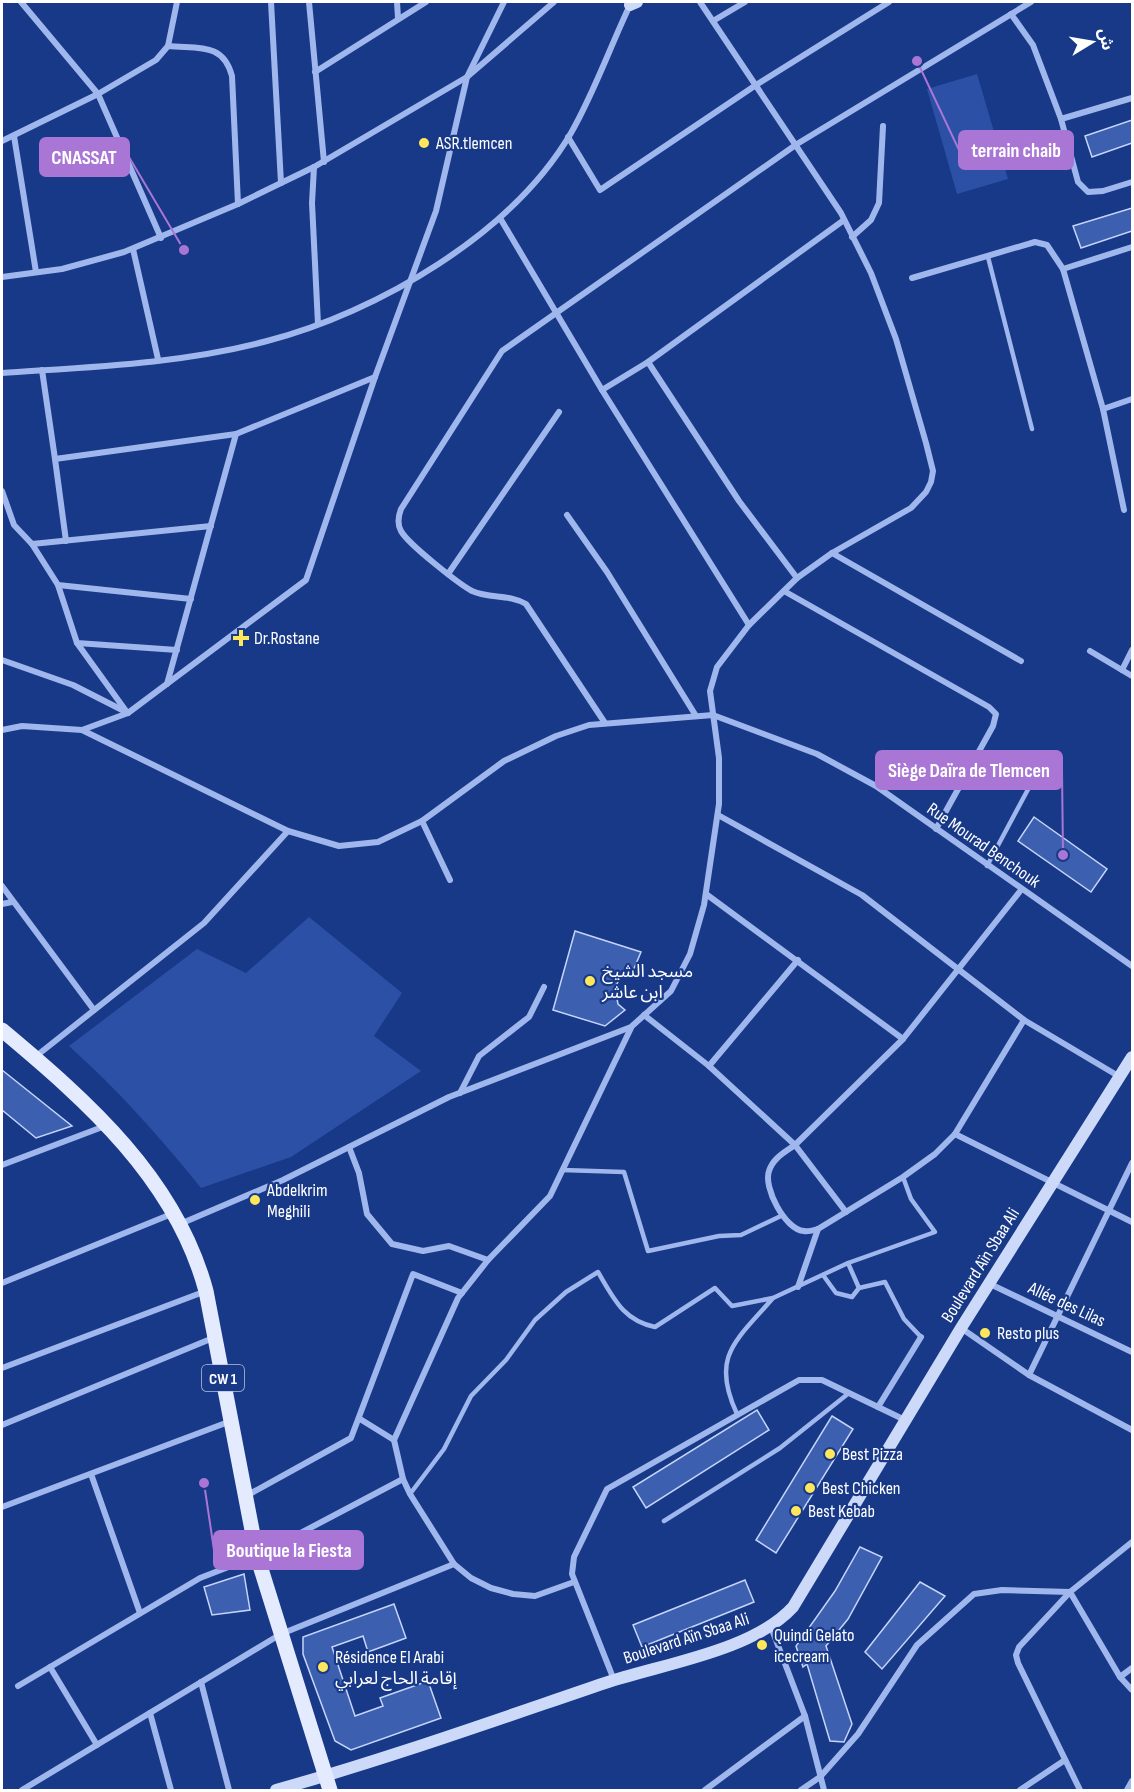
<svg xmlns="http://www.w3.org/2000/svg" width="1134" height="1792" font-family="'Sofia Sans Condensed','Noto Sans Arabic',sans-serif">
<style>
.green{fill:#2b50a5}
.building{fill:#3d5faf;stroke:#c5d5f9;stroke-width:1.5}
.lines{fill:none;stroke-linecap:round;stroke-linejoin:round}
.lane{stroke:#9fb7ed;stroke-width:4.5}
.street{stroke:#9fb7ed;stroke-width:6}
.secondary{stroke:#ccd9f9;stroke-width:12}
.primary{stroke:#e5ebff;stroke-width:15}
.poi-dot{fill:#ffe75b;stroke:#183987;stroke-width:2}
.labels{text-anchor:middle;stroke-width:4.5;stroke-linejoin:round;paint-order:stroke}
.shield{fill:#183987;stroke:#bac4db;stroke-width:1.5}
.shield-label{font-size:16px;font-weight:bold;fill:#fff}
.poi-label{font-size:18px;fill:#fff;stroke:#183987;text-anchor:start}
.street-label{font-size:18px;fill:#fff;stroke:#183987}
.leader{fill:none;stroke:#a976d5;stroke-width:2}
.callout-dot{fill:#a976d5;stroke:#183987;stroke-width:2}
.callout{fill:#a976d5;stroke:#a976d5;stroke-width:2}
.callout-label{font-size:20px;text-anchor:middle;font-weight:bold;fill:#fff}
</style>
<rect width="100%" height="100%" fill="#183987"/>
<g class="green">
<path d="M977 74 1008 179 957 194 927 89Z"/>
<path d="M309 917 402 993 374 1036 421 1071 291 1157 201 1188C160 1137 118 1090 69 1046L197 949 246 973Z"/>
</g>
<g class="building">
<path d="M1132 120V143L1092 157 1085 136Z"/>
<path d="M1132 208V231L1081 248 1073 226Z"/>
<path d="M1034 817 1107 869 1091 892 1018 841Z"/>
<path d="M575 931 641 952 633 971 622 974 615 988 618 1004 625 1010 605 1026 553 1010Z"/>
<path d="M2 1070 72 1126 36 1138 2 1110Z"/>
<path d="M757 1410 769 1430 646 1508 633 1487Z"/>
<path d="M832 1416 853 1429 776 1553 756 1540Z"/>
<path d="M860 1547 882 1557 848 1619 826 1646 852 1724 844 1742 830 1741 807 1664 803 1667 796 1646 835 1591Z"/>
<path d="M244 1574 250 1610 212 1615 204 1587Z"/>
<path d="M745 1580 754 1602 642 1647 633 1625Z"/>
<path d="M920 1582 945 1596 882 1669 865 1652Z"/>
<path d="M394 1604 406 1638 368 1652 363 1636 332 1647 355 1716 383 1706 380 1698 428 1681 441 1718 351 1750 335 1741 303 1654V1637Z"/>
</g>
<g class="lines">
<g class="lane">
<path d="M988 257 1032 429"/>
<path d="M987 866 1040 767"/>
<path d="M562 1170 624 1172 648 1251 719 1236 741 1235 783 1215"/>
<path d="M848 1263 935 1232 911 1199 903 1177"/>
<path d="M823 1275 836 1293 852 1297 859 1288"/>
<path d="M773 1298 848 1263 859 1288 885 1282 904 1319 921 1337"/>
<path d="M410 1494 444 1449 471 1396 506 1360 535 1320 566 1292 598 1272C614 1299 623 1320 655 1327L715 1288 732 1306 773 1298C736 1341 710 1356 737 1414"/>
<path d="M664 1521 780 1448 849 1393"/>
</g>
<g class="street">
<path d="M21 2 98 94 161 238"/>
<path d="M271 2 281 183"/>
<path d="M309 2 324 162"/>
<path d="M397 2 398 18"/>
<path d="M1011 14 1033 45 1061 119 1078 182 1088 192 1103 191 1132 182"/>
<path d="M713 21 745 2"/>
<path d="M168 46 177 2"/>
<path d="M315 72 426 2"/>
<path d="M1061 119 1132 98"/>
<path d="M14 136 36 272"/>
<path d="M568 137 600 190 756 85 889 2"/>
<path d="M2 141 98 94 156 60 168 46C198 49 223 42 232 76L238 204"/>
<path d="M314 167 312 203 318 324"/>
<path d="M500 218 602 390 749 625"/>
<path d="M852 237 871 220 879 203 883 126"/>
<path d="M133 249 158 359"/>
<path d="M1063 269 1132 247"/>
<path d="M2 277 62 269 124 252 238 204 314 167 467 77 554 2"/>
<path d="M912 278 1035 242 1047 245 1063 269 1103 409 1124 510"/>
<path d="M648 362 739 501 797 578"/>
<path d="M42 370 55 459"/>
<path d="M2 373C89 367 181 364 267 341 378 312 512 234 571 133 594 93 610 47 630 5"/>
<path d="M602 390 648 362 844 220"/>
<path d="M1103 409 1132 399"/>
<path d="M2 491 14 525 32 544 211 526"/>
<path d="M567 515 607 572 696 716"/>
<path d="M66 541 55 459 236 434"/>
<path d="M32 544 58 585 191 599"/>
<path d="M832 553 1021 661"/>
<path d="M448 574 559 412"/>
<path d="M58 585 77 643 177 650"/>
<path d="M784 591 989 707 996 714 993 726 936 829"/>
<path d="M77 643 126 711"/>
<path d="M1090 651 1132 676"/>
<path d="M2 660 73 685 128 713"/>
<path d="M1122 670 1132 650"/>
<path d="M167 684 236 434 375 377"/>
<path d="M605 723 526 604C509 594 490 599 472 591 459 584 408 544 401 531 397 524 398 517 401 509L502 351 797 144 1031 2"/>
<path d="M2 730 22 726 82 730 288 831 339 846 378 842 422 821 504 761 556 736 589 725 713 715 817 754 876 786 1132 966"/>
<path d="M82 730 128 713 306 580 375 377 436 211 467 77 504 2"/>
<path d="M718 815 862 895 1024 1020 1120 1077"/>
<path d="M422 821 450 880"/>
<path d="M2 886 94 1010"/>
<path d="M1021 890 903 1039 795 1145C785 1152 773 1158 769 1171 763 1187 785 1230 804 1231 808 1232 814 1230 818 1229L903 1177 935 1154 955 1134 1024 1020"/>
<path d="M706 894 903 1039"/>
<path d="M2 904 12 902"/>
<path d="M644 1015 709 1066 795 1145 846 1212"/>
<path d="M35 1057 204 923 288 831"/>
<path d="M709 1066 798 960"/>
<path d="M460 1093 479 1056 529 1017 544 987"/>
<path d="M955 1134 1132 1222"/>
<path d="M349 1147 359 1173 367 1214 392 1244 423 1251 449 1246 488 1260"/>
<path d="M2 1165 105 1126"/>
<path d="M180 1224 283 1180 449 1097 631 1027 671 991 690 954 704 905 719 804V758L710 691 717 667 749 625 797 578 832 553 911 508 926 492 931 482 933 471 926 443 896 339 871 273 841 213 700 2"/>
<path d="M2 1283 174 1213"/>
<path d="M990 1284 1132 1352"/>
<path d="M798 1287 818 1229"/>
<path d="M961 1328 1029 1375 1132 1430"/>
<path d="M2 1368 206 1291"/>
<path d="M1029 1375 1132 1163"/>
<path d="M878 1407 921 1337"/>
<path d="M360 1419 394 1440"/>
<path d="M2 1425 213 1338"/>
<path d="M91 1474 140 1613"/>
<path d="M246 1496 351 1438 413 1274 462 1293"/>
<path d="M2 1507 231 1421"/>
<path d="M574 1582 535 1596 513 1594 491 1588 471 1578 454 1564 410 1494 403 1479 394 1440 458 1298 488 1260 550 1196 631 1028"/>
<path d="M771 1627 805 1716 824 1790"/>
<path d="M50 1667 97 1745"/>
<path d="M1120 1677 1132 1668"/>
<path d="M614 1680 572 1574 574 1557 607 1489 799 1380H822L905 1420"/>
<path d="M201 1682 229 1790"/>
<path d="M18 1686 200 1578 257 1556 403 1479"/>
<path d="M150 1713 171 1790"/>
<path d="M22 1790 281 1634 454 1564"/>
<path d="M705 1790 805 1716"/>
<path d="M801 1790 820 1777 858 1734 917 1645 974 1594 1002 1590 1070 1592 1132 1542"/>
<path d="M1020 1790 1065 1760"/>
<path d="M1080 1790 1018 1663 1016 1655 1019 1647 1070 1592 1120 1677 1132 1690"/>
<path d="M1127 1790 1132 1781"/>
</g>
<g class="secondary">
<path d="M630 5 637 2"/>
<path d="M276 1790C387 1759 496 1720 605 1683 662 1664 753 1651 793 1607L961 1328 1132 1057"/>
</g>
<path class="primary" d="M2 1030C87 1101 176 1179 206 1291L257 1556 330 1790"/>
</g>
<g class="poi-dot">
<circle cx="424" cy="143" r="6"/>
<path d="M238 629h6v6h6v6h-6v6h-6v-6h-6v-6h6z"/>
<circle cx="590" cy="981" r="6"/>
<circle cx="255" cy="1200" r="6"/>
<circle cx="985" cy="1333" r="6"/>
<circle cx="830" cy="1454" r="6"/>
<circle cx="810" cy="1488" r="6"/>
<circle cx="796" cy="1511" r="6"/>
<circle cx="762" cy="1645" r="6"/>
<circle cx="323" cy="1667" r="6"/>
</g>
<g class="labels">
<rect class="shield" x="202" y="1365" width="42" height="26" rx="4.5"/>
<g class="shield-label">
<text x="223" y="1384">CW 1</text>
</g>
<g class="poi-label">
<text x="436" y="149">ASR.tlemcen</text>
<text x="254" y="644">Dr.Rostane</text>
<text x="602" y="977">مسجد الشيخ<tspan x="602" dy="21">ابن عاشر</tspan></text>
<text x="267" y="1196">Abdelkrim<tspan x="267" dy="21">Meghili</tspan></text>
<text x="997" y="1339">Resto plus</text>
<text x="842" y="1460">Best Pizza</text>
<text x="822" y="1494">Best Chicken</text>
<text x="808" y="1517">Best Kebab</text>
<text x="774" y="1641">Quindi Gelato<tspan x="774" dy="21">icecream</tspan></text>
<text x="335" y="1663">Résidence El Arabi<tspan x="335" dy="21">إقامة الحاج لعرابي</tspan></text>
</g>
<g class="street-label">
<text transform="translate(984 845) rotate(35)" y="6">Rue Mourad Benchouk</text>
<text transform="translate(980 1265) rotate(-58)" y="6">Boulevard Aïn Sbaa Ali</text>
<text transform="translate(1067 1304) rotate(25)" y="6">Allée des Lilas</text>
<text transform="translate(686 1638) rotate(-18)" y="6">Boulevard Aïn Sbaa Ali</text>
</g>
</g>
<path class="leader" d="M917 61L959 150M184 250L129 157M1063 855L1062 770M204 1483L214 1550"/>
<g class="callout-dot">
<circle cx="917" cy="61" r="6"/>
<circle cx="184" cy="250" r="6"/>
<circle cx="1063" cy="855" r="6"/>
<circle cx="204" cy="1483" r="6"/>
</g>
<g class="callout">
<rect x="959" y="131" width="114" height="38" rx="6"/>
<rect x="40" y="138" width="89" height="38" rx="6"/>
<rect x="876" y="751" width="186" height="38" rx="6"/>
<rect x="214" y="1531" width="149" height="38" rx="6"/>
</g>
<g class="callout-label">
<text x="1016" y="157">terrain chaib</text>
<text x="84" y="164">CNASSAT</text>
<text x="969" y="777">Siège Daïra de Tlemcen</text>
<text x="289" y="1557">Boutique la Fiesta</text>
</g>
<rect width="1134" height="1792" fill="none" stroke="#ffffff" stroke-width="6"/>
<g transform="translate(1092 42) rotate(79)" stroke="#183987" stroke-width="4.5" paint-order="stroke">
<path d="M0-4.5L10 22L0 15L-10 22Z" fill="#ffffff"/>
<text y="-9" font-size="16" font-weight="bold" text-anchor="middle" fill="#ffffff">ش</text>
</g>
</svg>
